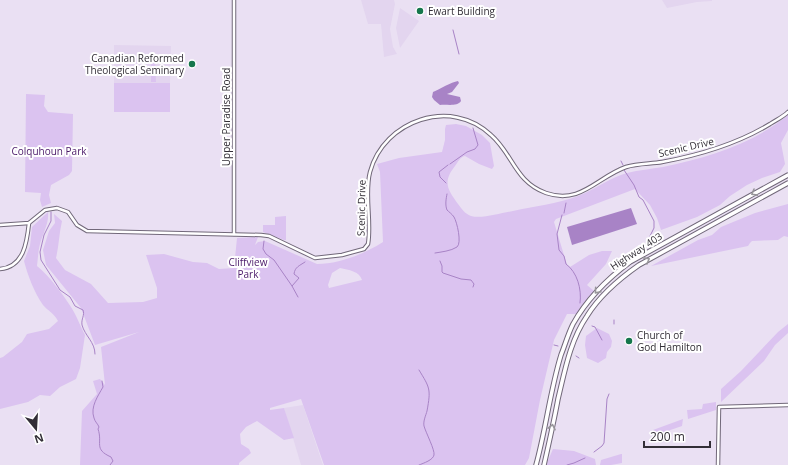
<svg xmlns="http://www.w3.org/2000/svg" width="788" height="465" font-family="'Open Sans',sans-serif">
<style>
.built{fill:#e3d5ef}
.green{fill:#dbc3f0;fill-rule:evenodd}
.water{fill:#a883c6}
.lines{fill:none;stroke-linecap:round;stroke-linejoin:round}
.stream{stroke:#a883c6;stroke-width:1}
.secondary-casing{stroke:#716879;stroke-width:4.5}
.highway-casing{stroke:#716879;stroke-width:5.5}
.secondary{stroke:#fff;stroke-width:2.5}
.highway{stroke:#fff;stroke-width:3.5}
.oneway{stroke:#98969a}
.poi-dot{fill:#15764c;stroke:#fff;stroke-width:1.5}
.labels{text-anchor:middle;stroke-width:4;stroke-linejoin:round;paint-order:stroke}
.poi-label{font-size:10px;fill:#322e36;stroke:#fff;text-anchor:start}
.street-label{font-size:10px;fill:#322e36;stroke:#fff}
.park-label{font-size:10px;fill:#4a1868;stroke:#fff}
</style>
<rect width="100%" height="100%" fill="#eae0f3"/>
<g class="built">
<path d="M361 0H394L395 4 390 29 393 47 397 54 384 57 381 24H368Z"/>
<path d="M662 0H712V1L697 2 667 8Z"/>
<path d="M400 8 419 21 400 48 396 28Z"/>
<path d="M114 45 171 46 170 83H114Z"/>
<path d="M303 405 323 465H301L284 408Z"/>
</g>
<g class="green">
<path d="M134 58 155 59 156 82H151V63H127V59H133Z"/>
<rect x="114" y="83" width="56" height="29"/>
<path d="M26 94 45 95 44 106 48 112 73 114 72 171 69 175 51 185 49 195 51 203 42 207 40 200 41 193 25 192Z"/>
<path d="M788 115V130L781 143 785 164 780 172 762 178 747 185 730 196 720 205 697 217 661 230 657 218 650 205 635 189 556 219 554 222 567 265 570 267 589 255 602 251H612L606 264 587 285 594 291 577 314H567L554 340 540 400 529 458 525 465H324L301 399 270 408V410L284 408 294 438 284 440 257 421 246 427 240 434 241 444 249 449 251 453 239 463V465H80L82 411 97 394 93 381 100 379 105 385 101 347 139 332 95 345 81 308 46 265 43 250 49 231 55 223 54 214 62 221C59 234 59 246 56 258L65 270 91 284 108 303 143 302 157 298V288L146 255 164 254 193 262 207 263 219 269 234 268 237 238 258 237 255 245 258 242 265 241 317 264C339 264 364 254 383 242L380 172 377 164 399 158 442 152 445 140V129L446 125 456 124 466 126 482 135 490 143 494 166 492 169 479 164 465 156C460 157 458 162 455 166 442 182 448 190 458 204 461 208 465 214 471 216 482 219 501 213 513 211 534 206 557 204 578 196 594 190 611 177 627 173 639 170 651 169 663 167 709 157 751 145 788 115ZM340 268C349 270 359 271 362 280L329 288 328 285 332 273Z"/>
<path d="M788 204V237L784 236 778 240 752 241 750 243 748 246 651 266 698 240 712 235 721 227 755 213Z"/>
<path d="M48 212C49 224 43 233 40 244 38 251 38 259 37 266 50 277 62 293 71 307 77 316 80 326 85 335L80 368 76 379 60 387 50 396 40 395 28 402 0 409V358L3 357 22 342 27 334 49 329 58 321C54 313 48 311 43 305 34 292 28 276 24 261L30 246 32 227Z"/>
<path d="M286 216V240H284L263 232V225H275V217Z"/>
<path d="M788 324V333L775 345 764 361 721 402V389L741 371 778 332Z"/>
<path d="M597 328 609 334 612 341 611 347 607 352 606 358 598 363 587 358 585 345 586 336Z"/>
<path d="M716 402V410L688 419 687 410 702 409 703 404Z"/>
<path d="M683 419 682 426 653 436V430Z"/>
<path d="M553 449 574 451 595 459 596 465H546Z"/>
<path d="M621 454H622V463L611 465H600L601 460Z"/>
</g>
<g class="water">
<path d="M458 81 459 83 452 92 447 94 460 97 461 101C457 107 447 104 440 105L434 100 432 97 433 92C440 89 451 82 458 81Z"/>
<path d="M631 208 637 224 572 245 567 227Z"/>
</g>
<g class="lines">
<g class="stream">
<path d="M453 30 459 54"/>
<path d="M621 161 623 165"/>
<path d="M450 164 467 152 475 149 478 145 473 128"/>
<path d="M624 170 634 185 639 197 643 200 654 221V228L647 242"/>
<path d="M446 183 440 177 439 172 448 165"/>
<path d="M51 212V221L44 235 40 252 41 260 60 290 70 297 75 306 83 310C85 315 81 319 82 325 85 336 95 342 95 354"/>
<path d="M564 213 566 203"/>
<path d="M562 215 557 234 559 250 564 256 566 264C577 272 582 289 580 303"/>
<path d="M264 241 263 249 266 254 274 260 292 286"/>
<path d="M435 253C441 252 451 251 457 247 462 243 457 222 454 217 452 214 449 212 447 210 445 205 446 199 447 194"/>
<path d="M440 261 442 266V272L443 273 461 279 471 280 474 284 473 287"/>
<path d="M298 297 292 286 299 278 294 274C295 267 299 266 305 262"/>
<path d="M614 324V320"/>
<path d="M592 326 595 327 602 340"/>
<path d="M554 345 558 346"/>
<path d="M576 356 579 358"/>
<path d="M102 381 103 387C98 396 90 407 94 418 95 422 98 424 99 427L98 429C103 443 93 449 111 457L113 461 110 465"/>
<path d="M594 452 602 446 604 443 607 399 609 394"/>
<path d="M419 465C424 463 433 460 434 455 435 450 426 433 424 426 423 421 426 415 427 411 431 389 430 388 419 370"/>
<path d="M567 465 574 463 585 458"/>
</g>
<g class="secondary-casing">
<g id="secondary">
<path d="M0 225 29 223 45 210 57 208 68 212 77 225 87 231 261 235 269 236 315 258 342 255 364 249 368 244C372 221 364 195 370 172 384 120 451 97 491 135 513 154 515 182 546 193 581 205 597 177 626 167 638 163 651 164 662 162 700 155 737 144 770 124 776 120 783 117 788 112"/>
<path d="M234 234V0"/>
<path d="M0 269C24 267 27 242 29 223"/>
<path d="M718 465 719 407 788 405"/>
</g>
</g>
<g class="highway-casing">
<g id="highway">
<path d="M536 465C546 429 550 391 561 355 565 345 568 334 573 324 587 299 607 279 630 262L788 175"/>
<path d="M544 465C549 443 554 421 558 399 565 370 570 341 587 316 600 295 619 279 639 265L788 183"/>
</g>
</g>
<use href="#secondary" class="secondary"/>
<use href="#highway" class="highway"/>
</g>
<defs><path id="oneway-chevron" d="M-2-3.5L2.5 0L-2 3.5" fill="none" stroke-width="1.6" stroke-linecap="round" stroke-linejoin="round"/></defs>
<g class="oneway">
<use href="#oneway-chevron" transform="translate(754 193) rotate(151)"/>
<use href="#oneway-chevron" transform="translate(647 260) rotate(-29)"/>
<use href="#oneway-chevron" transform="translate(597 291) rotate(131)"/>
<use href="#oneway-chevron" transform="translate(552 427) rotate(-78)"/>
</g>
<g class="poi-dot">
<circle cx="420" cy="11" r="4"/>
<circle cx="192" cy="64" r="4"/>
<circle cx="629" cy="341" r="4"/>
</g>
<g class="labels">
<g class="poi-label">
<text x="428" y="15">Ewart Building</text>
<text x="184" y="62" text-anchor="end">Canadian Reformed<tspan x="184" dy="12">Theological Seminary</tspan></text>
<text x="637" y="339">Church of<tspan x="637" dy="12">God Hamilton</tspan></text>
</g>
<g class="street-label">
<text transform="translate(226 117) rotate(-90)" y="4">Upper Paradise Road</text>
<text transform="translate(686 147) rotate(-13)" y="4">Scenic Drive</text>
<text transform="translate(361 208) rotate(-89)" y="4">Scenic Drive</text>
<text transform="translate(636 251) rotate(-33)" y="4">Highway 403</text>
</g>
<g class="park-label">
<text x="49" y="155">Colquhoun Park</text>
<text x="248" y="266">Cliffview<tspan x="248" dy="12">Park</tspan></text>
</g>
</g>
<g transform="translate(36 429) rotate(162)" stroke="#ffffff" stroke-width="3" paint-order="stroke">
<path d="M0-3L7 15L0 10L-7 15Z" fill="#322e36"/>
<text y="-6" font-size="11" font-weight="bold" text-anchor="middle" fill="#322e36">N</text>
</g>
<path d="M644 441v6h66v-6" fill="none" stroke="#322e36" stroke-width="2"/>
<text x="650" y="441" font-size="12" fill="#322e36" stroke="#ffffff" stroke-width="3" paint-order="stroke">200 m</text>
</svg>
